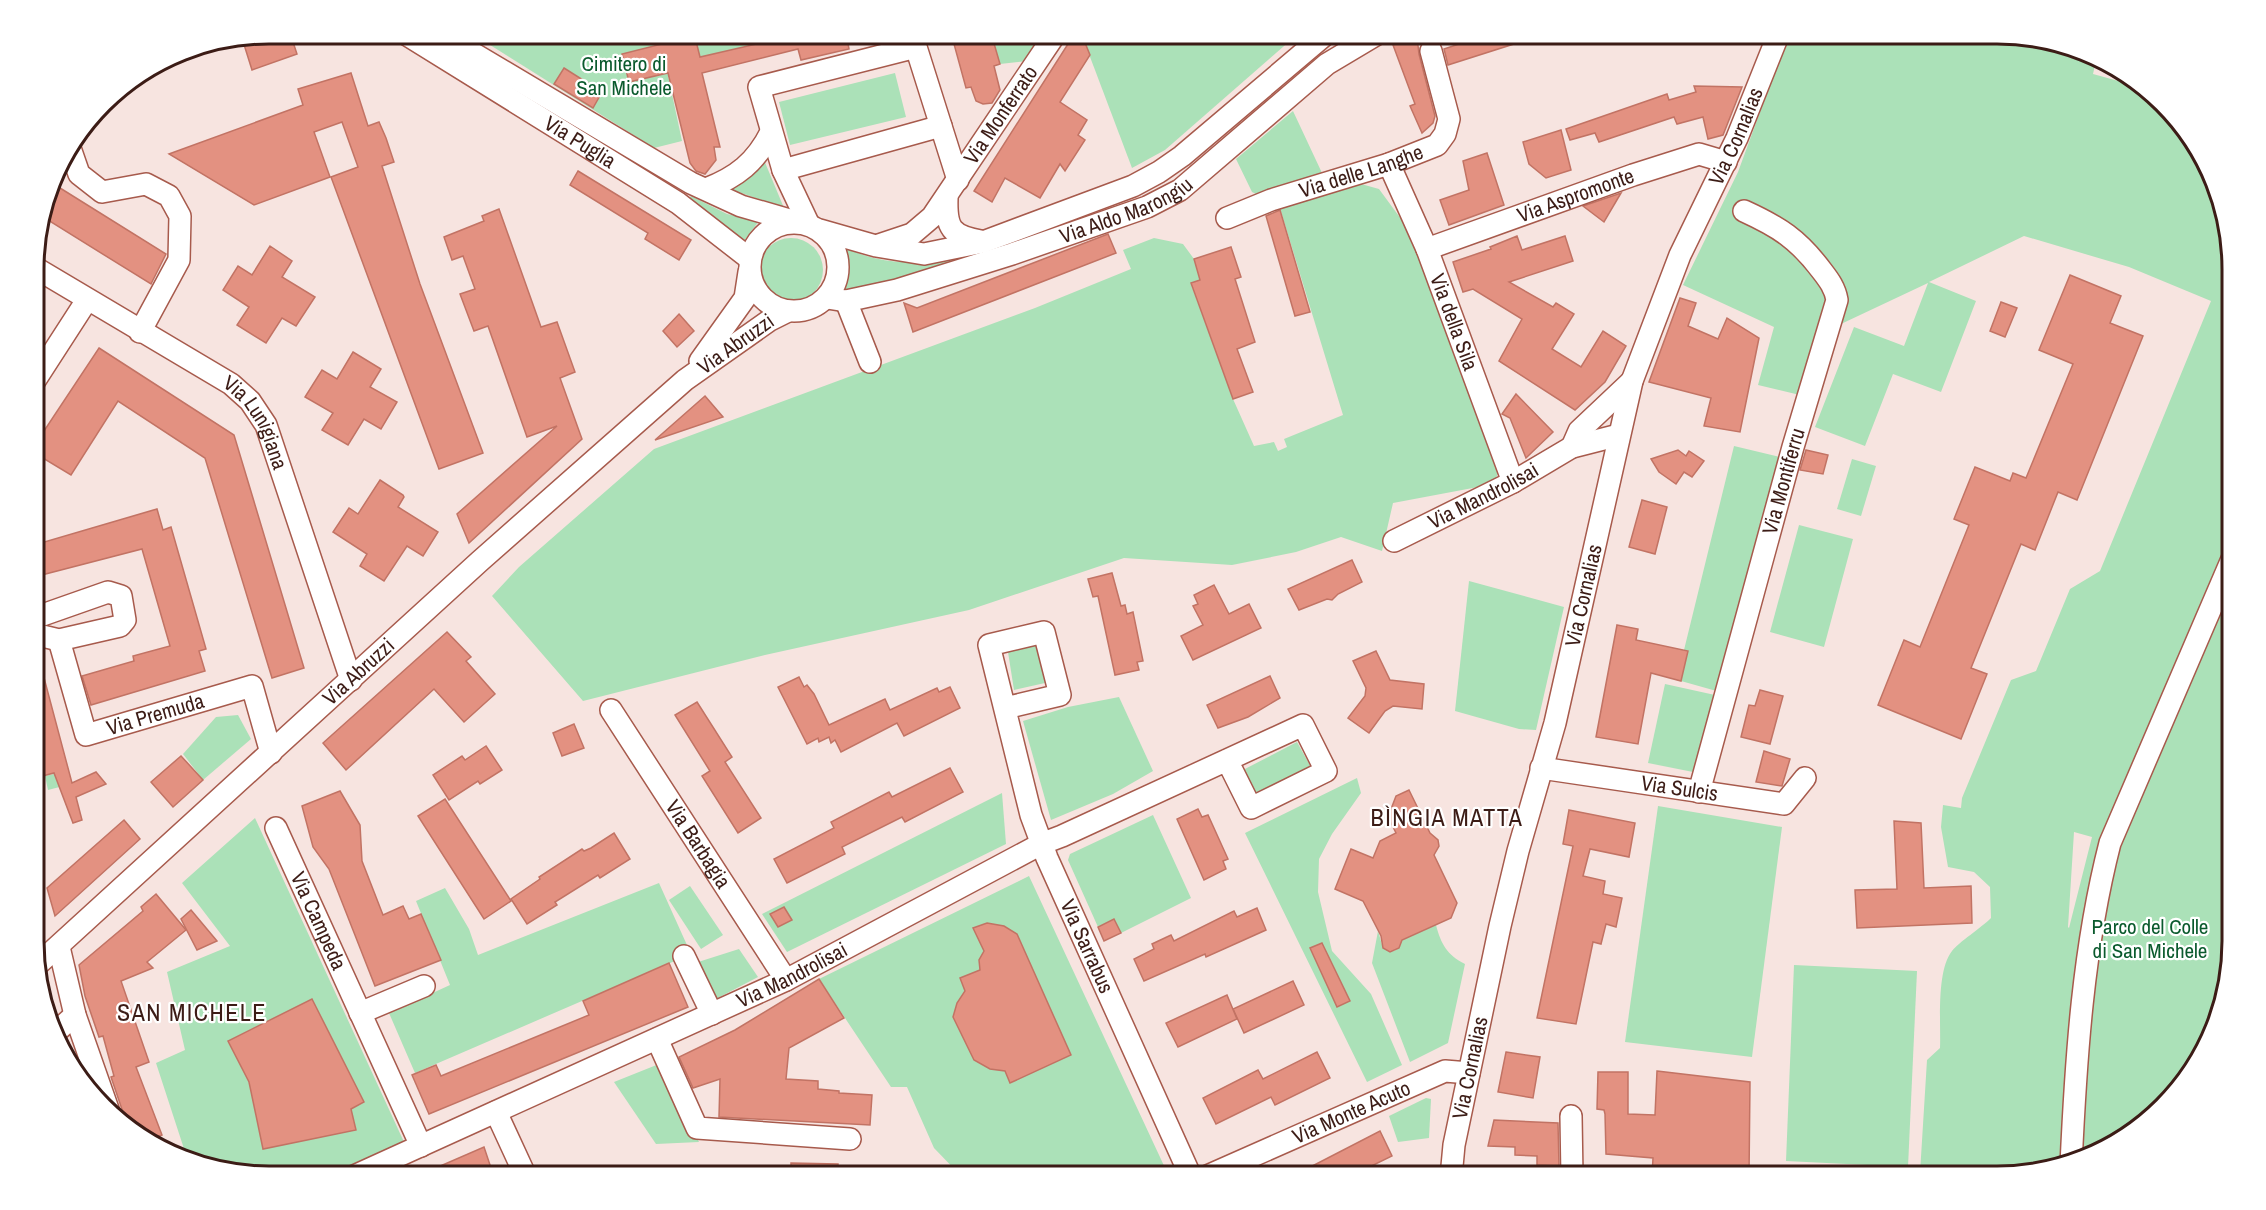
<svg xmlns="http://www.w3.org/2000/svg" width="2266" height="1210" font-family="'Archivo Narrow',sans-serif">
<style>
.green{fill:#abe1b8;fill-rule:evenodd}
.building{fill:#e39181;stroke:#c27364;stroke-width:1.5}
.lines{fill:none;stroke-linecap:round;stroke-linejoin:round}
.minor-casing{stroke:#a75a4c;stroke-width:24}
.minor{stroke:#fff;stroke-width:21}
.labels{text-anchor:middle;stroke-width:4.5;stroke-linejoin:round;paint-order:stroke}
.park-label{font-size:21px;fill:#0a5a2d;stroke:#fff}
.street-label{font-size:21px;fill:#3c1c16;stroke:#fff}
.quarter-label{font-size:24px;letter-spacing:1.5px;fill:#3c1c16;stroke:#fff}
.rim{fill:none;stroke:#3c1c16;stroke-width:3}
</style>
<rect width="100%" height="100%" fill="#f7e4e0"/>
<g class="green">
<path d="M471 33H659L682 141 654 148Z"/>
<path d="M694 33H782L783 38 700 57Z"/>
<path d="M991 33H1043L1027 61 1000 64Z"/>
<path d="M1081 33H1299L1165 150 1132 168Z"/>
<path d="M1789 33H1998L2097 56 2093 74 2151 90 2193 137 2231 238 2233 942 2209 1046 2174 1097 2128 1138 2073 1165 2016 1176 1920 1173 1927 1060 1940 1048C1941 1024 1936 971 1952 951 1959 942 1981 928 1991 918L1990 887 1974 872 1948 867 1941 827 1943 805 1961 808 1962 798 2011 680 2036 671 2070 589 2100 571 2211 301 2129 267 2024 236 1929 282 1976 301 1941 392 1893 374 1865 446 1815 427 1854 327 1904 346 1928 283 1824 332 1804 396 1758 385 1774 327 1683 285 1738 172ZM2074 832 2092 837 2069 928 2068 927Z"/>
<path d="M895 73 906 117 790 145 779 102Z"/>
<path d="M1293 111 1322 173 1379 189 1404 223 1422 261 1499 470 1494 484 1393 503 1382 551 1341 537 1296 552 1232 565 1124 558 969 610 765 655 583 701 492 596 519 567 654 449 1035 308 1131 269 1123 250 1154 238 1183 244 1194 259 1200 280 1191 284 1233 399 1254 446 1274 442 1278 451 1287 447 1284 439 1343 415 1279 205 1252 192 1236 159Z"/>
<path d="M764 160 784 208 730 189 750 176Z"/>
<path d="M691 196 727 214 759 221 740 246 721 223 688 200Z"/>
<circle cx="791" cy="270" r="32"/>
<path d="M1002 244 1005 250 923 274 840 291 848 275 847 249C907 274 942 258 1002 244Z"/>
<path d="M1734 446 1780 457 1720 692 1681 681 1688 651 1684 650Z"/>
<path d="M1852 459 1876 466 1861 516 1837 509Z"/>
<path d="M1799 525 1853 539 1824 647 1770 632Z"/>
<path d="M1469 581 1564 607 1536 730 1519 729 1455 711Z"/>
<path d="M1036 645 1045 683 1014 690 1008 652Z"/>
<path d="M1665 684 1715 695 1698 773 1648 763Z"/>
<path d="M1119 697 1153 771 1113 794 1051 820 1023 721 1068 707Z"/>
<path d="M238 715 251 739 203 780 183 754 216 717Z"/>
<path d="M1297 742 1312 769 1256 796 1243 770Z"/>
<path d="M67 771 71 784 48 790 45 776Z"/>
<path d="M1357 778 1361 793 1332 834 1319 859 1318 892 1332 951 1371 994 1402 1065 1367 1082 1245 833Z"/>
<path d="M1002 793 1006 844 787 952 762 914Z"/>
<path d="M1658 806 1782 827 1752 1057 1625 1042Z"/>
<path d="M1153 815 1191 898 1121 933 1114 919 1098 927 1068 860 1070 854Z"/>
<path d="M255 818 404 1142 322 1177H268L187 1158 156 1063 185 1050 167 972 230 946 182 883ZM312 999 364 1102 351 1109 356 1129 263 1149 249 1082 228 1041Z"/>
<path d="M1029 876 1166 1170V1177H962L934 1148 907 1087H891L819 979Z"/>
<path d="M659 883 691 954 415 1073 389 1013 450 985 416 901 445 888 469 929 478 955Z"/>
<path d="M690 886 723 935 701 949 669 900Z"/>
<path d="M1436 925C1441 944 1447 955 1465 964L1448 1043 1410 1062 1372 963 1378 931 1383 948 1394 951 1399 948 1401 940Z"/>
<path d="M739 949 758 977 714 1000 695 963Z"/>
<path d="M1794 965 1917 971 1908 1167 1786 1161Z"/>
<path d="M659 1064 699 1142 656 1144 614 1082Z"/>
<path d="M1426 1098 1431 1099 1429 1138 1398 1142 1389 1116Z"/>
</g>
<g class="building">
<path d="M268 33H290L297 54 252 70 242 38Z"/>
<path d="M659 33H694L700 57 783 38 782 33H846L849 49 801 60 798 49 702 73 720 147H714L716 160 705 174 696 171 690 163 668 73 629 82 622 54 662 44Z"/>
<path d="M951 33H991L1000 64 994 66 1000 90 992 103 983 104 976 101 971 87 966 88Z"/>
<path d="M1075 33H1081L1090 55 1060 102 1087 120 1078 135 1085 140 1065 171 1060 164 1040 198 1005 178 992 202 974 191Z"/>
<path d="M1492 33H1539V36L1448 65 1444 49Z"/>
<path d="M1417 37 1419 54 1435 116 1433 123 1422 133 1410 106 1415 104 1393 45Z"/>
<path d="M564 68 602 92 593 108 554 84Z"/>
<path d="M351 73 368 126 379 122 386 138 394 162 382 166 420 284 483 453 439 469 331 177 358 167 342 122 314 132 330 177 254 205 169 154 303 105 298 89Z"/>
<path d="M1694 86 1742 87 1723 135 1708 139 1703 117 1677 124 1674 117 1599 142 1595 133 1570 140 1566 129 1667 94 1669 100 1696 92Z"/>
<path d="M1561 130 1571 170 1546 178 1529 164 1523 142Z"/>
<path d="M1487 153 1504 205 1449 225 1440 200 1469 190 1463 161Z"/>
<path d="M578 171 691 240 679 260 645 239 648 233 570 185Z"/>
<path d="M52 183 166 254 151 284 43 217Z"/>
<path d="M1621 193 1604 222 1583 206Z"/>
<path d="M499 209 541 327 557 322 575 372 560 378 582 439 469 543 457 514 557 426 527 437 488 326 474 331 460 294 475 289 463 256 452 260 444 237 484 221 482 216Z"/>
<path d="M1280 210 1310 312 1295 316 1266 216Z"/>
<path d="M1108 234 1116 253 913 332 904 303 917 308Z"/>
<path d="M1517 236 1522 250 1565 236 1573 261 1509 282 1553 307 1556 303 1574 314 1552 349 1581 367 1603 331 1626 346 1605 382 1575 410 1499 361 1522 319 1473 289 1463 292 1453 262 1491 249 1490 247Z"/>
<path d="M270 246 292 261 282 277 315 297 296 326 282 318 266 343 237 325 249 307 223 290 238 266 252 275Z"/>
<path d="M1231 247 1241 277 1235 279 1255 342 1237 349 1253 392 1233 399 1191 283 1200 280 1194 259Z"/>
<path d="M2070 275 2121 296 2110 323 2143 336 2077 500 2058 492 2035 550 2021 544 1971 668 1987 674 1961 739 1878 705 1904 640 1920 647 1969 525 1954 519 1975 467 2010 481 2013 473 2026 478 2073 364 2039 350Z"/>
<path d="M1680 298 1696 303 1688 326 1718 339 1727 318 1759 338 1740 432 1704 426 1711 398 1649 382Z"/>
<path d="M2001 302 2017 308 2005 337 1990 331Z"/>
<path d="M679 314 694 331 677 347 663 331Z"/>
<path d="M99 348 234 435 304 668 272 678 205 458 118 401 71 475 43 458 34 471V446Z"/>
<path d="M353 352 381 369 370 387 397 402 381 429 364 419 348 445 322 430 333 413 305 397 322 370 337 379Z"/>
<path d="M1516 394 1553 432 1526 458 1510 418 1502 414Z"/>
<path d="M705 396 723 417 655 440Z"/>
<path d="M1678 450 1686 456 1689 451 1704 461 1692 477 1684 472 1676 484 1659 472 1651 459Z"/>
<path d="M1806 450 1828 455 1823 474 1800 470Z"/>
<path d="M380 480 403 495 404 497 398 507 438 532 423 556 407 546 384 581 360 566 367 554 333 532 349 508 358 514Z"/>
<path d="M1642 500 1667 507 1655 554 1629 547Z"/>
<path d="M157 509 163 530 171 527 206 649 199 651 205 671 91 705 82 676 134 661 133 656 170 646 142 549 34 577V545Z"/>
<path d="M1352 560 1362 582 1338 594 1332 600 1327 599 1299 610 1288 589Z"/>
<path d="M1112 573 1121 606 1125 605 1127 614 1133 612 1143 661 1137 662 1139 670 1115 675 1098 596 1093 597 1088 579Z"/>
<path d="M1214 585 1229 614 1249 604 1261 628 1193 660 1181 636 1203 625 1193 606 1198 604 1194 595Z"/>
<path d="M1617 625 1638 629 1636 640 1688 651 1681 681 1651 673 1638 744 1596 737Z"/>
<path d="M447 632 471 657 466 661 495 694 464 722 434 689 346 770 323 743Z"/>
<path d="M1376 651 1390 680 1424 684 1422 709 1393 706 1385 711 1369 733 1348 718 1365 696 1366 688 1353 661Z"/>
<path d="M39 659 72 783 96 772 106 784 76 797 82 820 73 823 54 773 35 778 34 660Z"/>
<path d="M1270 676 1280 698 1248 717 1218 728 1207 705Z"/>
<path d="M799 677 804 687 807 685 814 694 829 725 885 699 890 710 937 688 939 692 950 687 960 708 904 736 897 723 841 752 835 740 831 743 829 737 819 742 818 738 807 744 778 687Z"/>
<path d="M1760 690 1783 696 1770 744 1741 737 1749 705 1755 706Z"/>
<path d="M697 702 732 757 725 762 761 818 738 833 702 776 710 771 675 715Z"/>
<path d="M574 724 584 748 562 756 553 733Z"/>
<path d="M486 746 502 770 480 784 478 781 449 800 433 775 462 756 465 760Z"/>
<path d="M1764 751 1790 759 1782 786 1756 782Z"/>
<path d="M181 756 203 780 173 807 151 782Z"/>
<path d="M950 768 963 792 905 822 902 817 842 847 845 854 787 883 774 859 834 828 831 822 889 792 892 797Z"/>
<path d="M1409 790 1430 833 1438 840 1439 846 1434 855 1457 903 1451 918 1402 940 1399 948 1390 952 1383 948 1381 936 1363 901 1335 889 1351 849 1373 858 1380 841 1396 833 1388 817 1396 796Z"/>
<path d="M340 791 360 825 362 861 383 915 403 906 409 919 421 914 441 960 375 986 329 869 313 847 302 806Z"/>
<path d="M445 799 511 901 484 919 418 816Z"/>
<path d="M1198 809 1202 817 1208 815 1228 859 1223 861 1226 869 1204 880 1177 819Z"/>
<path d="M1569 810 1635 823 1629 857 1590 849 1583 876 1605 881 1603 894 1622 898 1616 927 1606 924 1601 944 1593 942 1576 1024 1537 1018 1573 846 1563 844Z"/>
<path d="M124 820 140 839 55 916 47 888Z"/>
<path d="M1894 821 1921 823 1924 888 1971 886 1972 923 1857 928 1855 890 1897 889Z"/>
<path d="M614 833 630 859 600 878 598 875 555 902 557 905 527 924 511 899 540 879 539 877 582 849 584 851 591 848Z"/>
<path d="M156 894 186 930 147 962 153 968 121 981 149 1062 136 1067 162 1135 146 1141 129 1130 111 1077 114 1076 103 1036 99 1037 85 996 79 965 143 911 141 907Z"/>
<path d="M784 907 792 920 778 927 770 914Z"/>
<path d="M1257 908 1266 930 1206 957 1205 954 1144 981 1134 959 1154 949 1152 944 1171 935 1174 941 1234 911 1237 917Z"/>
<path d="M191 910 217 941 197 950 181 919Z"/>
<path d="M1114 919 1121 933 1104 941 1098 927Z"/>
<path d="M987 923 1004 926 1017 934 1071 1055 1010 1083 1005 1071 990 1069 974 1060 953 1017 957 1003 965 991 960 978 980 970 979 960 984 951 973 928Z"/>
<path d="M1322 943 1350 1001 1337 1007 1310 948Z"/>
<path d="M669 963 688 1007 429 1114 412 1075 436 1065 441 1076 589 1015 583 1001Z"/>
<path d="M819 979 844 1018 789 1048 786 1079 818 1081V1089L839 1091V1093L872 1095 870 1125 719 1117 720 1079 693 1088 679 1057 735 1030Z"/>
<path d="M1293 981 1304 1005 1244 1033 1233 1009Z"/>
<path d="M1227 995 1237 1019 1178 1047 1166 1023Z"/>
<path d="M312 999 364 1102 351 1109 356 1130 263 1149 249 1082 228 1041Z"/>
<path d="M1317 1052 1330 1078 1275 1105 1271 1097 1216 1124 1203 1098 1258 1070 1263 1079Z"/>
<path d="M1506 1052 1540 1057 1533 1098 1498 1092Z"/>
<path d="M1657 1071 1750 1082 1749 1177H1652L1653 1158 1606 1154 1605 1114 1604 1110 1597 1109 1598 1072H1628V1114L1655 1115Z"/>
<path d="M1494 1120 1558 1123 1559 1166 1537 1165V1156L1515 1155V1147L1488 1146Z"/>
<path d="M1380 1131 1392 1156 1349 1177H1291Z"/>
<path d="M484 1147 494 1177H415Z"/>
<path d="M791 1163 838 1164V1177H791Z"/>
</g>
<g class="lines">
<g class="minor-casing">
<g id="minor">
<path id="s1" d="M404 33 678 203 750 259"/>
<path d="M439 33 691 183 741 206 800 223"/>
<path d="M70 148 79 174 102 192 146 184 169 196 180 216 179 260 140 332"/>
<path id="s2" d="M1389 164 1427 249 1513 482"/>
<path d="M783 170 941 126"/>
<path d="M706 189C737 177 756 162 771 132"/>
<path d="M947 198C946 228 951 236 981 241"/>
<path id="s3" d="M1227 218 1271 200 1389 164 1437 145 1445 134 1449 119 1431 51"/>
<circle cx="794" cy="267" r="44"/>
<path d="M809 225 783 170 759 87 916 47 958 180"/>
<path d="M820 230 876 246 924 254 983 242 1133 186 1159 172 1182 156 1327 33"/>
<path id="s4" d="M879 245 912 234 932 217 1056 33"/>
<path id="s5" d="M1427 249 1633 175 1699 154 1726 162"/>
<path id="s6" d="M34 267 231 384 250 401 266 425 351 680"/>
<path id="s7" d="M827 298 846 301 897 290 1012 254 1147 207 1180 190 1327 64 1379 33"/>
<path d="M846 301 870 362"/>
<path d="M700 361 745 298 749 272"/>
<path d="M34 382 87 300"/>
<path d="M1572 447 1579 431 1632 381"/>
<path id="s8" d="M1394 541 1513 482 1572 447 1619 435"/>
<path d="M34 618 108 592 121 596 125 620 120 626 59 640 34 634"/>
<path id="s9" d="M59 640 86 735 252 686 271 753"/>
<path id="s10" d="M1005 708 1060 695 1044 632 989 645 1031 815 1047 858 1191 1177"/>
<path id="s11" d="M611 710 786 980"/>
<path id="s12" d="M1541 768 1784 804 1805 778"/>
<path id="s13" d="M1699 792 1793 447 1837 300C1835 288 1829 280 1822 271 1798 239 1779 227 1744 211"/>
<path id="s14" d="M276 828 421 1146"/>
<path d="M59 947 75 1015 110 1115"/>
<path d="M684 956 712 1014"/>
<path id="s15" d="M35 967 480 561 685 380 770 320 788 311"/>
<path d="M360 1013 424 986"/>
<path d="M57 1031 75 1015"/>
<path d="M657 1039 697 1128 850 1139"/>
<path d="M496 1112 526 1177"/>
<path d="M1571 1116 1572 1177"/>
<path d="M2071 1165C2076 1057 2083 948 2110 843L2232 559"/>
<path id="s16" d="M352 1177 786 980 1041 844 1062 836 1303 725 1326 771 1251 808 1227 760"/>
<path id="s17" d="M1205 1177 1445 1071 1469 1073"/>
<path id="s18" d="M1451 1177 1454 1145 1500 926 1518 851 1555 723 1632 381 1680 255 1737 138 1779 33"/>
</g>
</g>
<use href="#minor" class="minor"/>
</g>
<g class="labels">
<g class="park-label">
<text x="624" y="71">Cimitero di<tspan x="624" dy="24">San Michele</tspan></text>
<text x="2150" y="934">Parco del Colle<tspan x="2150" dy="24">di San Michele</tspan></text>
</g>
<g class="street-label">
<text dy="7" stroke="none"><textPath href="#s4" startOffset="184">Via Monferrato</textPath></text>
<text dy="7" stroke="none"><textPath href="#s18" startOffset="1083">Via Cornalias</textPath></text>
<text dy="7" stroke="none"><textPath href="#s1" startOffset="207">Via Puglia</textPath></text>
<text dy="7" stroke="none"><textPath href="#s3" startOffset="142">Via delle Langhe</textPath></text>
<text dy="7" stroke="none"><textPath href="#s5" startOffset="158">Via Aspromonte</textPath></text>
<text dy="7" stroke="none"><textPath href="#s7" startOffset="314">Via Aldo Marongiu</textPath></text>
<text dy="7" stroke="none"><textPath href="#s2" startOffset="171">Via della Sila</textPath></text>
<text dy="7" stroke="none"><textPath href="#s15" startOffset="938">Via Abruzzi</textPath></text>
<text dy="7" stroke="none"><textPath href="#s6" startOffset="276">Via Lunigiana</textPath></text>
<text dy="7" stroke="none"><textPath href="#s13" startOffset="322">Via Montiferru</textPath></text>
<text dy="7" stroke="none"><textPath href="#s8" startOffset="100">Via Mandrolisai</textPath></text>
<text dy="7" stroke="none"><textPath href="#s18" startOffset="597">Via Cornalias</textPath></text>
<text dy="7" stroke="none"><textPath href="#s15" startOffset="438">Via Abruzzi</textPath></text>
<text dy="7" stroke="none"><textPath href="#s9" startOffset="171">Via Premuda</textPath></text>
<text dy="7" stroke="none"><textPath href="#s12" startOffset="140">Via Sulcis</textPath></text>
<text dy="7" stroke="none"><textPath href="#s11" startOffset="160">Via Barbagia</textPath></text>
<text dy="7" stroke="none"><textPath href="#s14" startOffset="102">Via Campeda</textPath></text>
<text dy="7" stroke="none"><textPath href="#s10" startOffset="496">Via Sarrabus</textPath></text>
<text dy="7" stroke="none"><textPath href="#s16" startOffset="484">Via Mandrolisai</textPath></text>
<text dy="7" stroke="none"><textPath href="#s18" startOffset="111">Via Cornalias</textPath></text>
<text dy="7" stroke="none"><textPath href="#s17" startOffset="160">Via Monte Acuto</textPath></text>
</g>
<g class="quarter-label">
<text x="1447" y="826">BÌNGIA MATTA</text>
<text x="192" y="1021">SAN MICHELE</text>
</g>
</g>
<path d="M0 0H2266V1210H0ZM269 44H1997A225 225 0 0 1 2222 269V941A225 225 0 0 1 1997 1166H269A225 225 0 0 1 44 941V269A225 225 0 0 1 269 44Z" fill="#fff" fill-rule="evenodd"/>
<path class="rim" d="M269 44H1997A225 225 0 0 1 2222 269V941A225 225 0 0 1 1997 1166H269A225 225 0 0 1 44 941V269A225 225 0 0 1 269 44Z"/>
</svg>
